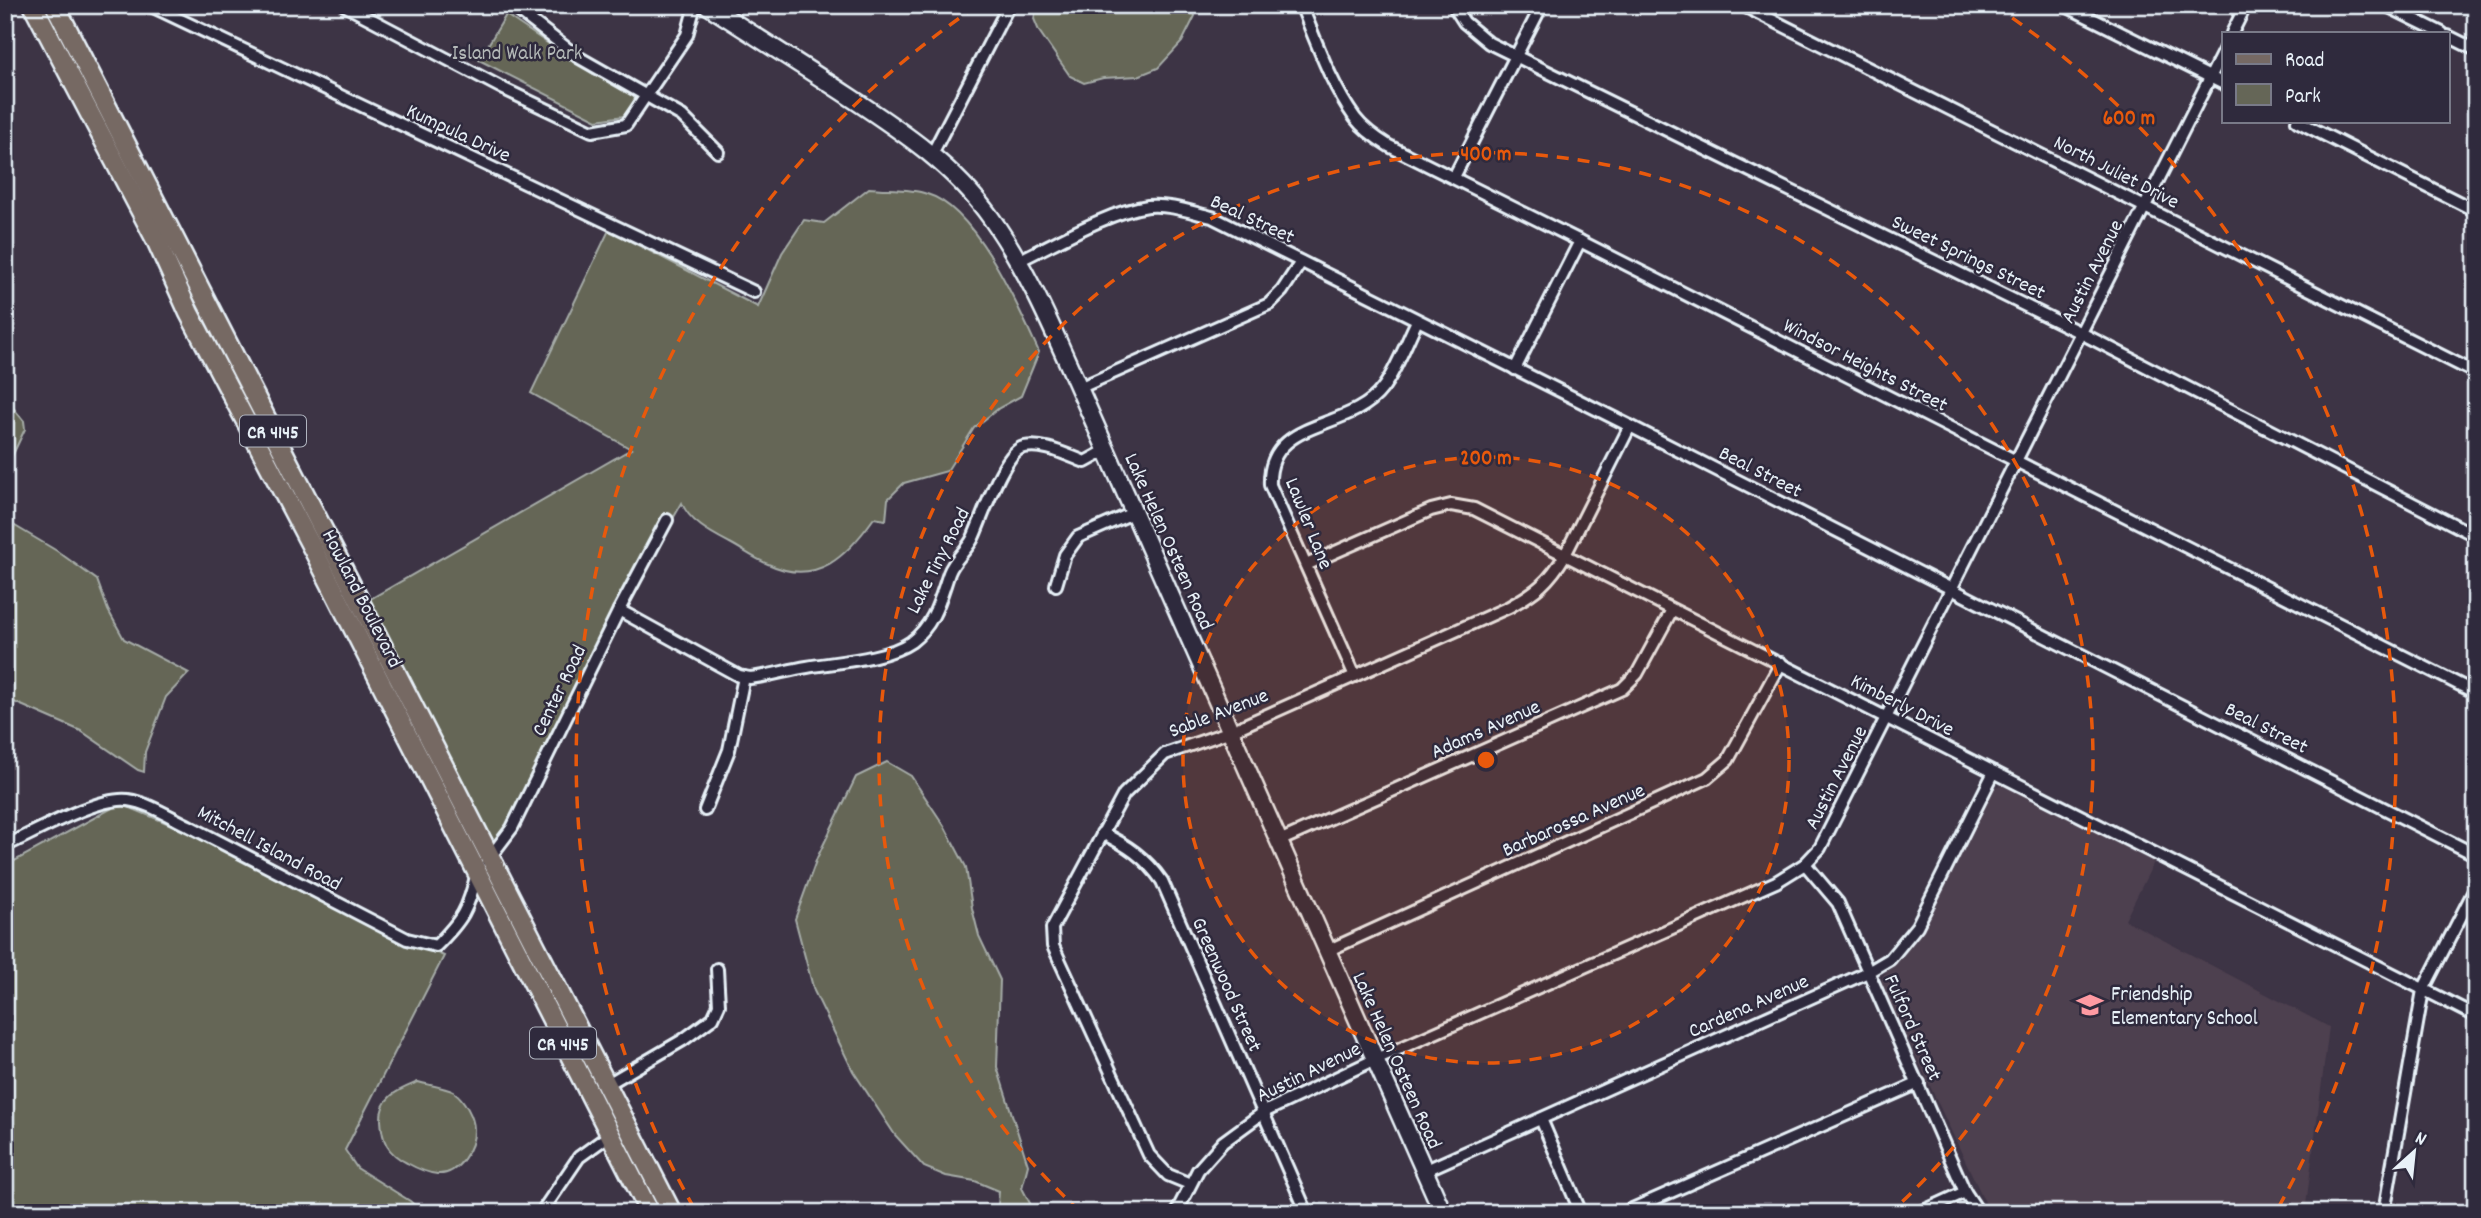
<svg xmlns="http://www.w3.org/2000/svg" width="2481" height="1218" font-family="Dekko,sans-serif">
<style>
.built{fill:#4e404f}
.green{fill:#656657;stroke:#a6aca8;stroke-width:2}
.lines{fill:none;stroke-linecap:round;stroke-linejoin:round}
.street-casing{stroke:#e8f1f8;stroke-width:16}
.secondary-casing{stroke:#e8f1f8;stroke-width:21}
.primary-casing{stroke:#e8f1f8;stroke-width:23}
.street{stroke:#2f2a3d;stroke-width:10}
.secondary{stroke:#2f2a3d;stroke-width:16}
.primary{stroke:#766964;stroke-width:18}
.ring{fill:none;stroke:#e8590c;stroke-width:3.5;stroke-dasharray:12 9}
.labels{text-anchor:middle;stroke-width:5;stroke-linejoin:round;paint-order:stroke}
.shield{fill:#2f2a3d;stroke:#b0b5c0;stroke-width:2}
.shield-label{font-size:19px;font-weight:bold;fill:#e8f1f8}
.park-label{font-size:21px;fill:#b4b9b8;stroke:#2f2a3d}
.street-label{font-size:21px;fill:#e8f1f8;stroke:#2f2a3d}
.poi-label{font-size:21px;fill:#e8f1f8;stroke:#2f2a3d;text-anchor:start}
.centre{fill:#e8590c;stroke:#2f2a3d;stroke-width:3.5}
.ring-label{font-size:21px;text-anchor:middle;font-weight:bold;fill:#e8590c;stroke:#2f2a3d;stroke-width:5;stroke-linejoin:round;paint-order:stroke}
</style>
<rect width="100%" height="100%" fill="#3d3445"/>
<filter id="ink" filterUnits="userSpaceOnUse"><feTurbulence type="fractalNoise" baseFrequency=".0143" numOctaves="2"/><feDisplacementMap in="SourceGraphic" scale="14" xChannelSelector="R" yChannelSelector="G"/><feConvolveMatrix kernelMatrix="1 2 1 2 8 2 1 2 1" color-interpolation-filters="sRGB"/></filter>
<g filter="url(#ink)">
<path class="built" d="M2006 784 2154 862 2125 920 2329 1027 2305 1213H1994L1985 1202 1881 983 1884 974 1903 956 1994 787Z"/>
<g class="green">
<path d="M1037 5H1191L1195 16 1182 42 1158 68 1138 76 1103 78 1084 83 1070 76 1039 31 1034 19Z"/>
<path d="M506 15 593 74 601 71 633 91 635 100 624 116 597 120 479 60Z"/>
<path d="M869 188C887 190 910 188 927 194 976 208 1019 308 1039 352L1021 396 999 408 974 428 947 471 904 483 888 499 886 520 874 518C847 556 817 587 768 564 755 559 743 550 730 543 713 534 689 522 682 503L674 517 665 513 611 612 508 826 492 846 367 601 631 449 531 393 609 230 758 307 782 253 804 220 824 223Z"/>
<path d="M5 398 24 421 25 429 5 471Z"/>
<path d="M5 520 57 551 97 580 108 610 124 639 189 673 166 697 145 752 144 772 138 770 81 731 5 698Z"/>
<path d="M887 762 911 776 945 827 966 867 972 908 979 936 1000 980 997 1067 1028 1165 1022 1188 1035 1213H992L998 1206 999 1191 975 1181 946 1176 924 1167 895 1135 853 1071 814 991 795 919 817 858 856 777Z"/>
<path d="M126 806 186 831 404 944 433 951 444 956 345 1150 357 1168 410 1201 423 1213H5V866L114 807Z"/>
<path d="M418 1082C428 1085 445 1087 454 1092 464 1099 474 1117 474 1129 475 1148 458 1176 437 1174 427 1173 416 1168 407 1163 387 1153 382 1141 381 1120 380 1096 399 1090 418 1082Z"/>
</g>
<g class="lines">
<g class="street-casing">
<g id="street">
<path d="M149 5 754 292"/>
<path d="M344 5 504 89 592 131 626 125 687 35 695 5"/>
<path d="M511 5 578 57 682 116 718 152"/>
<path d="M1301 5C1317 43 1331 85 1355 118 1364 130 1376 138 1389 146L1580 241 2476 693"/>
<path d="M1453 5 1464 22 1489 43 2081 333 2476 536"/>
<path d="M1742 5 2476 373"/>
<path d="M2064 5 2224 84"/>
<path d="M2385 5 2442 33"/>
<path d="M2232 33 2246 5"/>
<path d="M2448 36 2476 50"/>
<path d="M2297 121 2476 211"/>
<path d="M932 154 1009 5"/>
<path d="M1454 177 1542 5"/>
<path d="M1018 261C1056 243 1107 212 1148 206 1169 204 1191 212 1212 217L1630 426 2476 855"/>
<path d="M1515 369 1580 241"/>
<path d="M1079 388 1269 304 1282 291 1301 262"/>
<path d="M1306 565 1431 510 1451 505 1474 509 2476 1016"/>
<path d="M1056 585 1065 555 1078 537 1135 512"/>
<path d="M619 610 739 676 750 678C769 676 788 670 807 667 836 662 887 659 911 642 935 624 940 599 949 573 953 561 967 550 973 538 982 519 1004 450 1024 447 1045 443 1066 455 1085 462L1107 450"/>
<path d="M1355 676 1270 485C1267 417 1350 432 1382 389 1395 373 1407 341 1417 321"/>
<path d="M705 810 729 750 744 677"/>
<path d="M1102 833C1127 845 1146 858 1162 881L1307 1213"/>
<path d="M1279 841 1622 689 1637 674 1672 610"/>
<path d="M5 846C34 833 98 796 128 800 149 803 170 817 189 826L407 939 436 946C463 919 468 910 477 873"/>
<path d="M487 861 512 828 619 610 667 520"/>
<path d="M1805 864 1838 903 1965 1192 1979 1213"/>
<path d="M1327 951 1707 778 1728 760 1781 663"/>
<path d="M606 1085 683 1040 713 1018 719 1005 717 969"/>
<path d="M1541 1119 1581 1213"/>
<path d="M1424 1171 1868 972 1890 959 1917 926 1994 772"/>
<path d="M1190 1184 1168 1175 1149 1155 1053 946 1052 928 1124 794 1165 754 1231 731 1509 607C1536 592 1549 582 1565 555L1630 426"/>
<path d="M541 1213 579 1157 611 1134"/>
<path d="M1176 1213 1198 1170 1223 1142 1264 1112 1376 1059 1776 882 1805 864 1820 848 2224 50"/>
<path d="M1623 1213 1919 1083"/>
<path d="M1919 1213 1965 1192"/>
<path d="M2384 1213 2423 990 2476 887"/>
</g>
</g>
<g class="secondary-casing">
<path id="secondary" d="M707 5C755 36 803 66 850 97 903 132 954 166 991 218 1028 270 1053 330 1079 388L1443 1213"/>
</g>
<g class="primary-casing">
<g id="primary">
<path d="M33 5 156 240 189 313 315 553 650 1213"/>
<path d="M55 5 672 1213"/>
</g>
</g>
<use href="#street" class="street"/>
<use href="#secondary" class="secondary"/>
<use href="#primary" class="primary"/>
</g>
</g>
<circle cx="1486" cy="760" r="303" fill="#e8590c" fill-opacity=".12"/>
<g class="ring">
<circle cx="1486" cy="760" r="303"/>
<path d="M1080 1211A607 607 0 1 1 1892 1211"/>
<path d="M694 1208A910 910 0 0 1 977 6M1995 6A910 910 0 0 1 2278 1208"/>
</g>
<defs>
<g id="school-bare" transform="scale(2.1)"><path d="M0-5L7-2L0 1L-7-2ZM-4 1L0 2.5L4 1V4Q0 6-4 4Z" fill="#ff9aa2" stroke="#2f2a3d" stroke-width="2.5" paint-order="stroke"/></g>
</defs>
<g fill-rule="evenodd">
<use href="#school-bare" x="2090" y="1005"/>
</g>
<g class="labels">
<g class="shield">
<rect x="240" y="415.5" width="66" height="31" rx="5"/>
<rect x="530" y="1027.5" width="66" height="31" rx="5"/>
</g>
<g class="shield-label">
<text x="273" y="438">CR 4145</text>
<text x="563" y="1050">CR 4145</text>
</g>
<g class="park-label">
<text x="517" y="59">Island Walk Park</text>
</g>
<g class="street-label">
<text transform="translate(459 132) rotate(25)" y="7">Kumpula Drive</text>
<text transform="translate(2117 171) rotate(27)" y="7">North Juliet Drive</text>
<text transform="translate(1253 218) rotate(25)" y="7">Beal Street</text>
<text transform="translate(1969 256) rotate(26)" y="7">Sweet Springs Street</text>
<text transform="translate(2091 271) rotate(-63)" y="7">Austin Avenue</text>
<text transform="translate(1866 364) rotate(27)" y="7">Windsor Heights Street</text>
<text transform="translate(1761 471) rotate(27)" y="7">Beal Street</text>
<text transform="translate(1310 523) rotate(68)" y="7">Lawler Lane</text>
<text transform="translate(1170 541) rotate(66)" y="7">Lake Helen Osteen Road</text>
<text transform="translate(937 560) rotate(-63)" y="7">Lake Tiny Road</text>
<text transform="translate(363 598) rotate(63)" y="7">Howland Boulevard</text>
<text transform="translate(558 690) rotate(-64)" y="7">Center Road</text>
<text transform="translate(1903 704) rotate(27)" y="7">Kimberly Drive</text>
<text transform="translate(1218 712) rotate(-21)" y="7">Sable Avenue</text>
<text transform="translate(2267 727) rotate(27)" y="7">Beal Street</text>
<text transform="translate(1485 728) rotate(-24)" y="7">Adams Avenue</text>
<text transform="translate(1835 777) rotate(-63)" y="7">Austin Avenue</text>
<text transform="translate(1573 819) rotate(-24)" y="7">Barbarossa Avenue</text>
<text transform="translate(270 847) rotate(28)" y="7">Mitchell Island Road</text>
<text transform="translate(1228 984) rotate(66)" y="7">Greenwood Street</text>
<text transform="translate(1748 1005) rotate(-24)" y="7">Cardena Avenue</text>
<text transform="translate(1914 1027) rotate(66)" y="7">Fulford Street</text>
<text transform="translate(1398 1060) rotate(66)" y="7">Lake Helen Osteen Road</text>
<text transform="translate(1308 1071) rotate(-26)" y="7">Austin Avenue</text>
</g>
<g class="poi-label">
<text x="2111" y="1000">Friendship<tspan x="2111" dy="24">Elementary School</tspan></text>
</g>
</g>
<circle cx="1486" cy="760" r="10" class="centre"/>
<g class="ring-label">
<text x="2129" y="124">600 m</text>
<text x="1486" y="160">400 m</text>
<text x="1486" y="464">200 m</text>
</g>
<rect width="2481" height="1218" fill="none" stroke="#2f2a3d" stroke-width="28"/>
<rect x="14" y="14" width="2453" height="1190" fill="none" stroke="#e8f1f8" stroke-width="2.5" filter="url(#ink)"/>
<rect x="2222" y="32" width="228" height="91" fill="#2f2a3d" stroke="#797a88" stroke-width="2"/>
<rect x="2236" y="54" width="35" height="10" fill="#766964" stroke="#797a88" stroke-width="2"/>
<text x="2285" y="66" font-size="21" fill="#e8f1f8">Road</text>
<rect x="2236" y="84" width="35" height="21" fill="#656657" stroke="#797a88" stroke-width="2"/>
<text x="2285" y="102" font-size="21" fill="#e8f1f8">Park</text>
<g transform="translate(2414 1152) rotate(27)" stroke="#2f2a3d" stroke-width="5" paint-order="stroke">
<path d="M0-5L12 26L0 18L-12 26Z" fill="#e8f1f8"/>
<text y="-10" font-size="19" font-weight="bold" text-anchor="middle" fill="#e8f1f8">N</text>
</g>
</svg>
